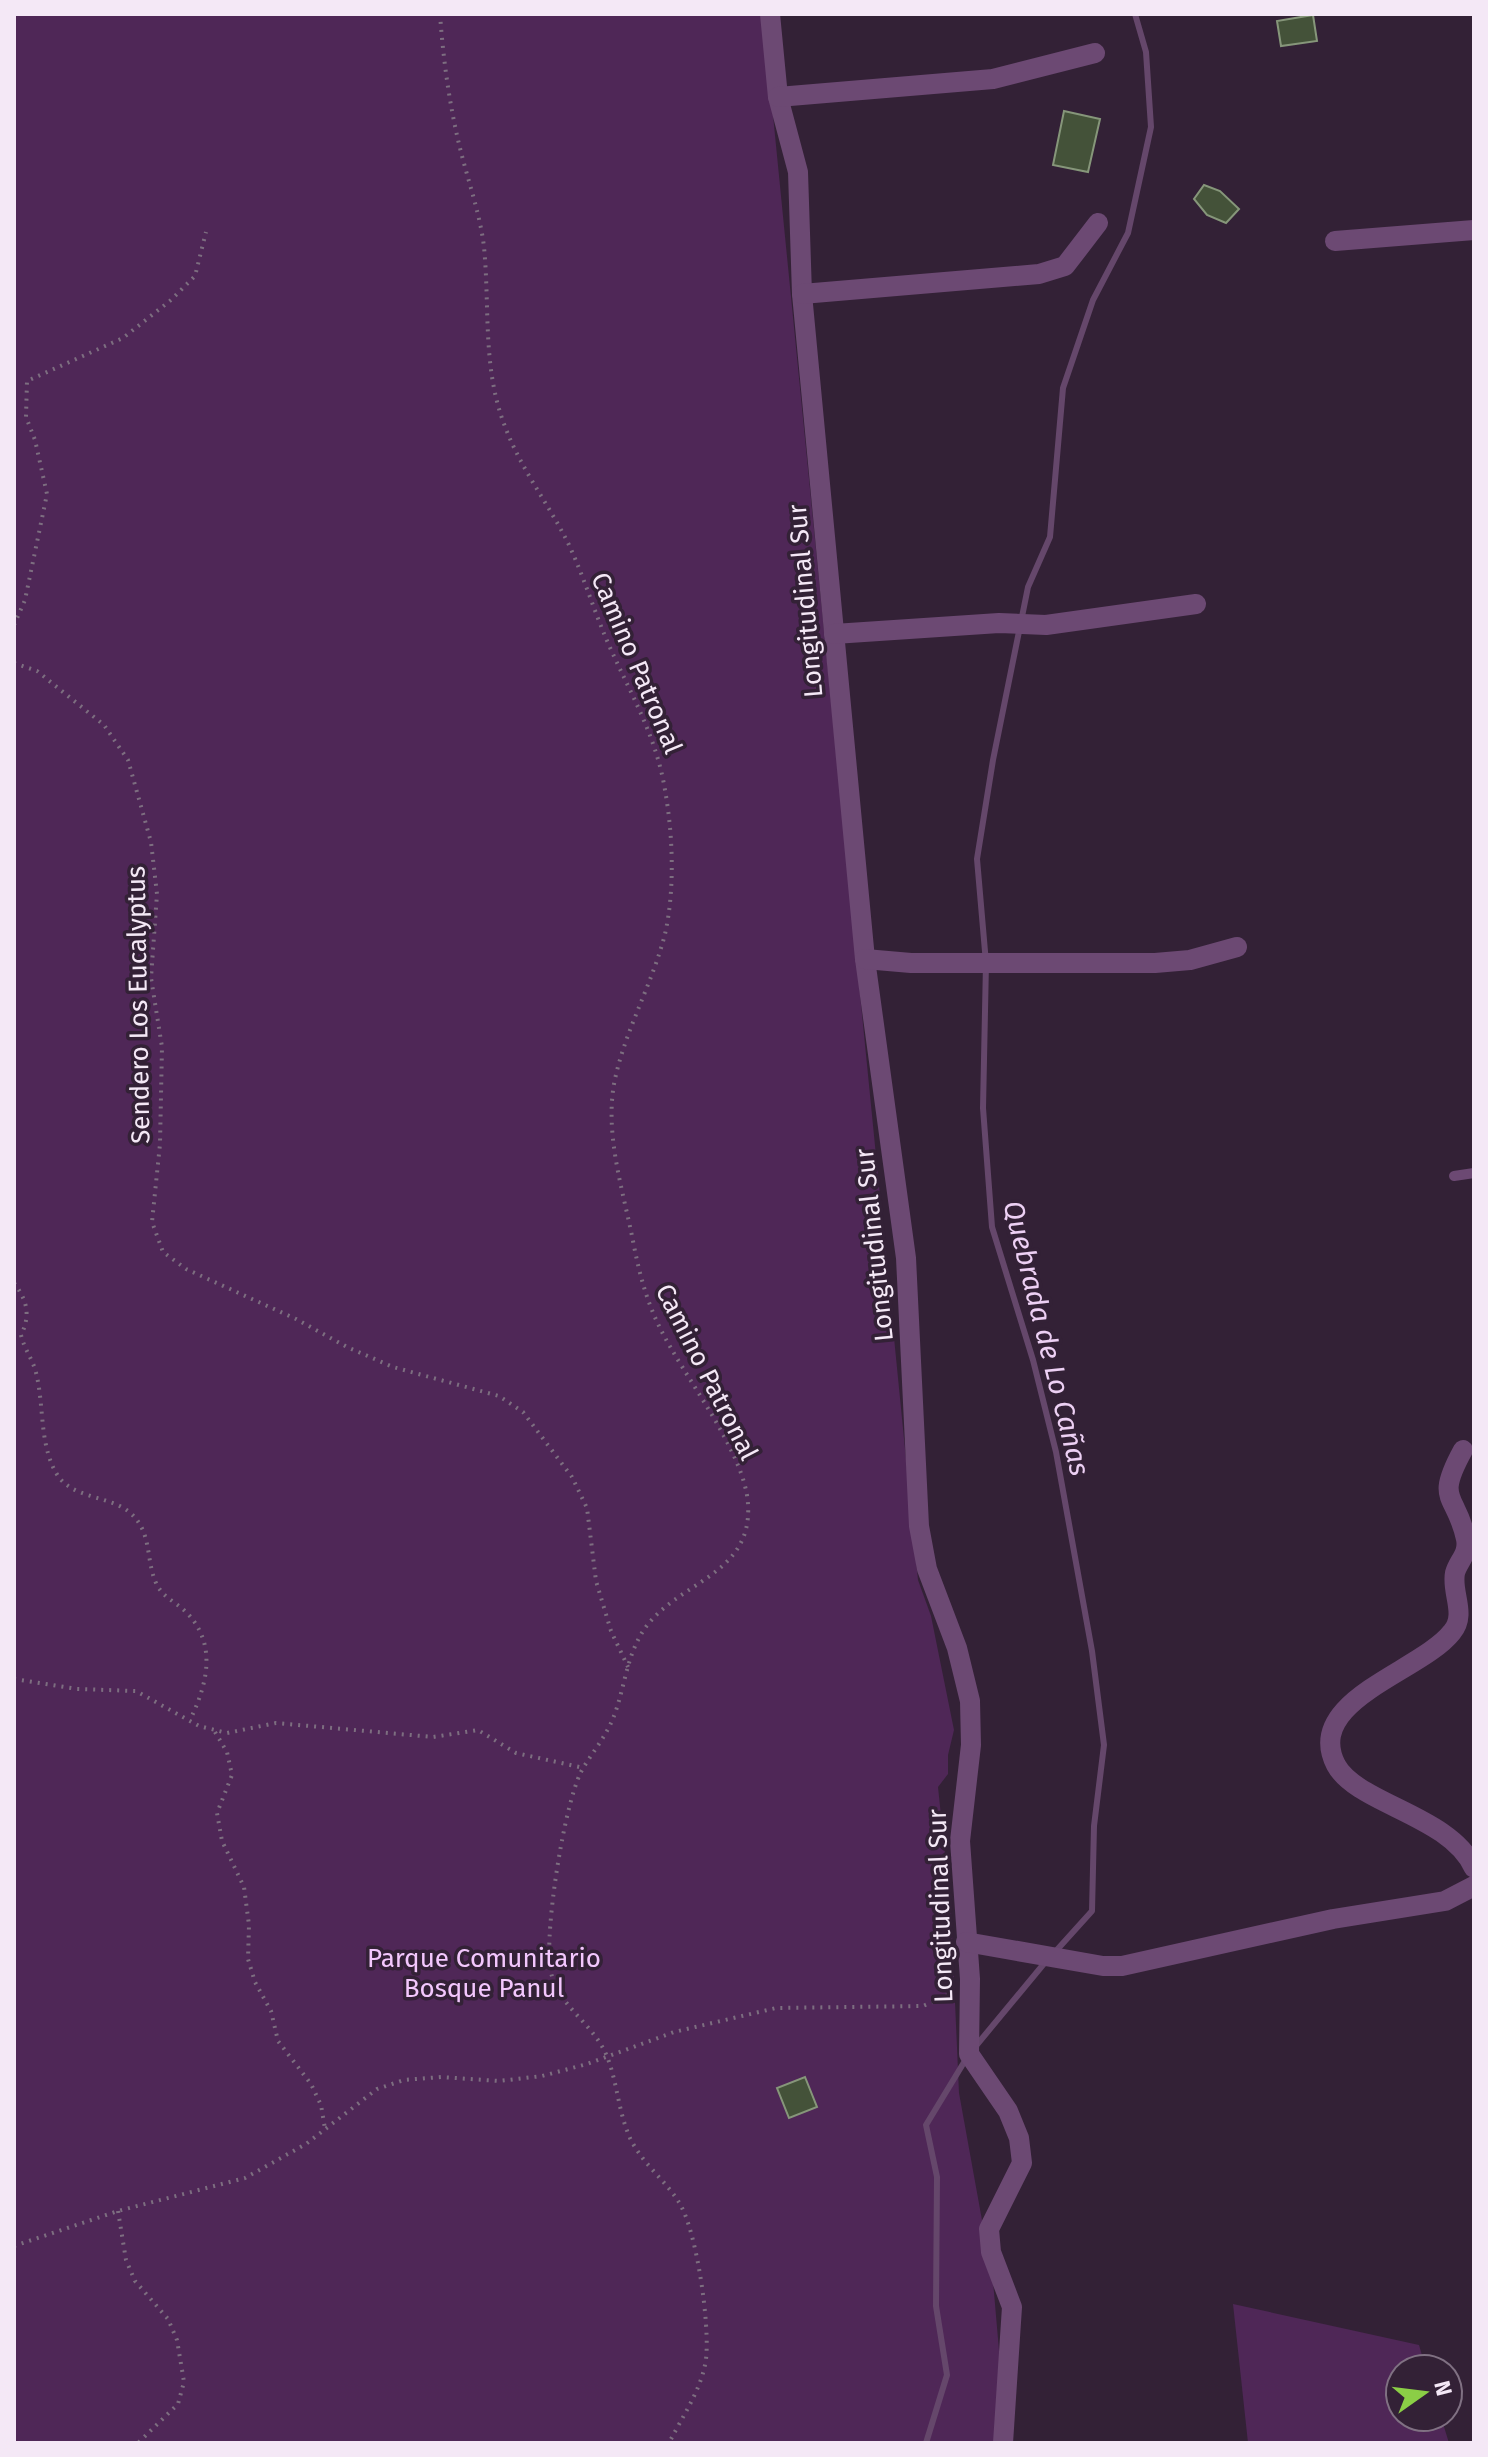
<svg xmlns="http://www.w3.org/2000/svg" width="1488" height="2457" font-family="'Fira Sans',sans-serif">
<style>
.green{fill:#4f2757}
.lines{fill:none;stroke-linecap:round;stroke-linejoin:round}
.stream{stroke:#65476b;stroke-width:6}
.building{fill:#445239;stroke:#86967a;stroke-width:2}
.path{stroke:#7d6e80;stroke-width:4;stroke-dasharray:2 6;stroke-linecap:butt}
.service{stroke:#6c4973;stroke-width:10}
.minor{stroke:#6c4973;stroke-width:20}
.labels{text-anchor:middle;stroke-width:7;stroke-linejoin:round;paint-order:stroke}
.street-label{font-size:26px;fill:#f4e8f6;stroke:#332136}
.park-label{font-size:26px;fill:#f3c7fd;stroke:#332136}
.water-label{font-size:28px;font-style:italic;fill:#edd0f4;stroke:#332136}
</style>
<rect width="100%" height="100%" fill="#332136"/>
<g class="green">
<path d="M14 14H763L918 1580 931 1616 954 1730 948 1755V1774L938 1787 951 1911 959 2093 993 2281 1007 2443H14Z"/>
<path d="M1233 2304 1419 2345 1426 2369H1400V2417H1441L1449 2443H1248Z"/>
</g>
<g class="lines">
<g class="stream">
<path d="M1055 1952 1092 1911 1094 1826 1104 1745 1092 1651 1056 1452 1033 1360 992 1227 983 1108 986 963 977 859 993 760 1028 587 1050 537 1063 388 1093 300 1128 233 1151 127 1146 52 1135 14"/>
<path d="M975 2047 1047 1960"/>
<path d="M926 2443 947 2375 936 2306 937 2177 926 2125 966 2059"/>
</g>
</g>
<g class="building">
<path d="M1313 15 1317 41 1281 46 1277 21Z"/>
<path d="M1064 111 1100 119 1088 172 1053 165Z"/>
<path d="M1204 185 1220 191 1239 209 1226 223 1207 215 1194 199Z"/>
<path d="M805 2077 817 2107 789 2118 777 2088Z"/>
</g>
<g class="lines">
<g class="path">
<path d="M440 14C443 57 449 102 459 144 467 178 480 213 484 247 490 309 482 370 506 429 522 471 550 506 569 545 584 577 594 611 608 643 630 693 656 735 665 790 673 835 675 890 665 934 652 985 624 1032 614 1084 605 1136 623 1190 633 1241 639 1272 646 1300 660 1328 684 1377 745 1452 748 1504 753 1581 667 1581 638 1640 624 1667 623 1700 609 1727 601 1743 589 1757 581 1772 564 1806 545 1928 550 1967 555 2004 591 2021 606 2054 618 2082 618 2115 632 2142 645 2166 667 2182 680 2204 697 2233 710 2325 706 2359 702 2389 682 2417 669 2443"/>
<path d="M14 625 25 600 47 494 35 440 26 417 27 381 123 338 171 300 195 276 206 232"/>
<path d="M14 663 37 671 104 725 128 760 151 842 157 894 151 978 162 1047 160 1144 152 1222 163 1252 186 1269 296 1319 347 1347 393 1367 499 1396 523 1412 572 1477 587 1508 596 1581 611 1631 628 1667"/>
<path d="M14 1283C27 1300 31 1315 21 1335 24 1348 31 1357 35 1369 45 1403 38 1445 58 1476 73 1498 108 1496 128 1511 153 1531 145 1558 156 1583 162 1597 176 1602 186 1612 218 1644 207 1685 190 1720"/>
<path d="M14 1679 77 1689 136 1691 199 1726 227 1733 276 1723 433 1737 478 1730 516 1753 584 1768"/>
<path d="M215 1732 227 1752 232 1775 217 1813 222 1841 244 1887 249 1925 248 1959 255 1982 271 2011 278 2041 311 2084 321 2105 325 2129"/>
<path d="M118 2211 126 2260 135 2281 168 2319 177 2340 184 2382 178 2404 138 2443"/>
<path d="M14 2246 118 2211 245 2178 306 2144 377 2089 404 2080 441 2077 499 2081 542 2076 587 2064 674 2032 776 2008 923 2006 953 1993"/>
</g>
<path class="service" d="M1454 1176 1474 1173"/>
<g class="minor">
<path d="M770 14 778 97 798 172 802 294 865 959 906 1258 919 1526 927 1569 957 1648 970 1701 971 1745 960 1841 970 1979 969 2054 1008 2111 1019 2138 1022 2163 989 2229 991 2252 1012 2307 1003 2443"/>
<path d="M778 97 993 79 1095 53"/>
<path d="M1335 241 1474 230"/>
<path d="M802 294 1039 274 1065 266 1098 223"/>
<path d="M834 634 999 623 1046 625 1196 604"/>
<path d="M865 959 911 963H1155L1190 960 1237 947"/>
<path d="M1463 1450C1434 1503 1456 1492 1466 1539 1469 1554 1458 1561 1455 1573 1451 1593 1467 1614 1452 1632 1421 1672 1303 1700 1336 1765 1357 1804 1450 1815 1474 1868"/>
<path d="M966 1942 1103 1966H1122L1333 1919 1445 1901 1474 1886"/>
</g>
</g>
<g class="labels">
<g class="street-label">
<text transform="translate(805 601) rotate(-95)" y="9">Longitudinal Sur</text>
<text transform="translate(637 663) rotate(67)" y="9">Camino Patronal</text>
<text transform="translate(138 1005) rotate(-91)" y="9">Sendero Los Eucalyptus</text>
<text transform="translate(874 1245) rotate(-96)" y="9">Longitudinal Sur</text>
<text transform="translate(707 1372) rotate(63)" y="9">Camino Patronal</text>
<text transform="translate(940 1906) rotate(-92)" y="9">Longitudinal Sur</text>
</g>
<g class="park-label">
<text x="484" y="1967">Parque Comunitario<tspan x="484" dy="30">Bosque Panul</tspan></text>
</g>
<g class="water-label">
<text transform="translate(1047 1338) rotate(76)" y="10">Quebrada de Lo Cañas</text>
</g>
</g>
<rect width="1488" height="2457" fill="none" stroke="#f4e8f6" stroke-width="32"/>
<g transform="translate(1424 2393) rotate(76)"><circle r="38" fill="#332136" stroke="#807183" stroke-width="2"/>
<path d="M0-6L14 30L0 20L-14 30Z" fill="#8bce46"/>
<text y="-12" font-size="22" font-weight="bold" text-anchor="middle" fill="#f4e8f6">N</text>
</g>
</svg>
